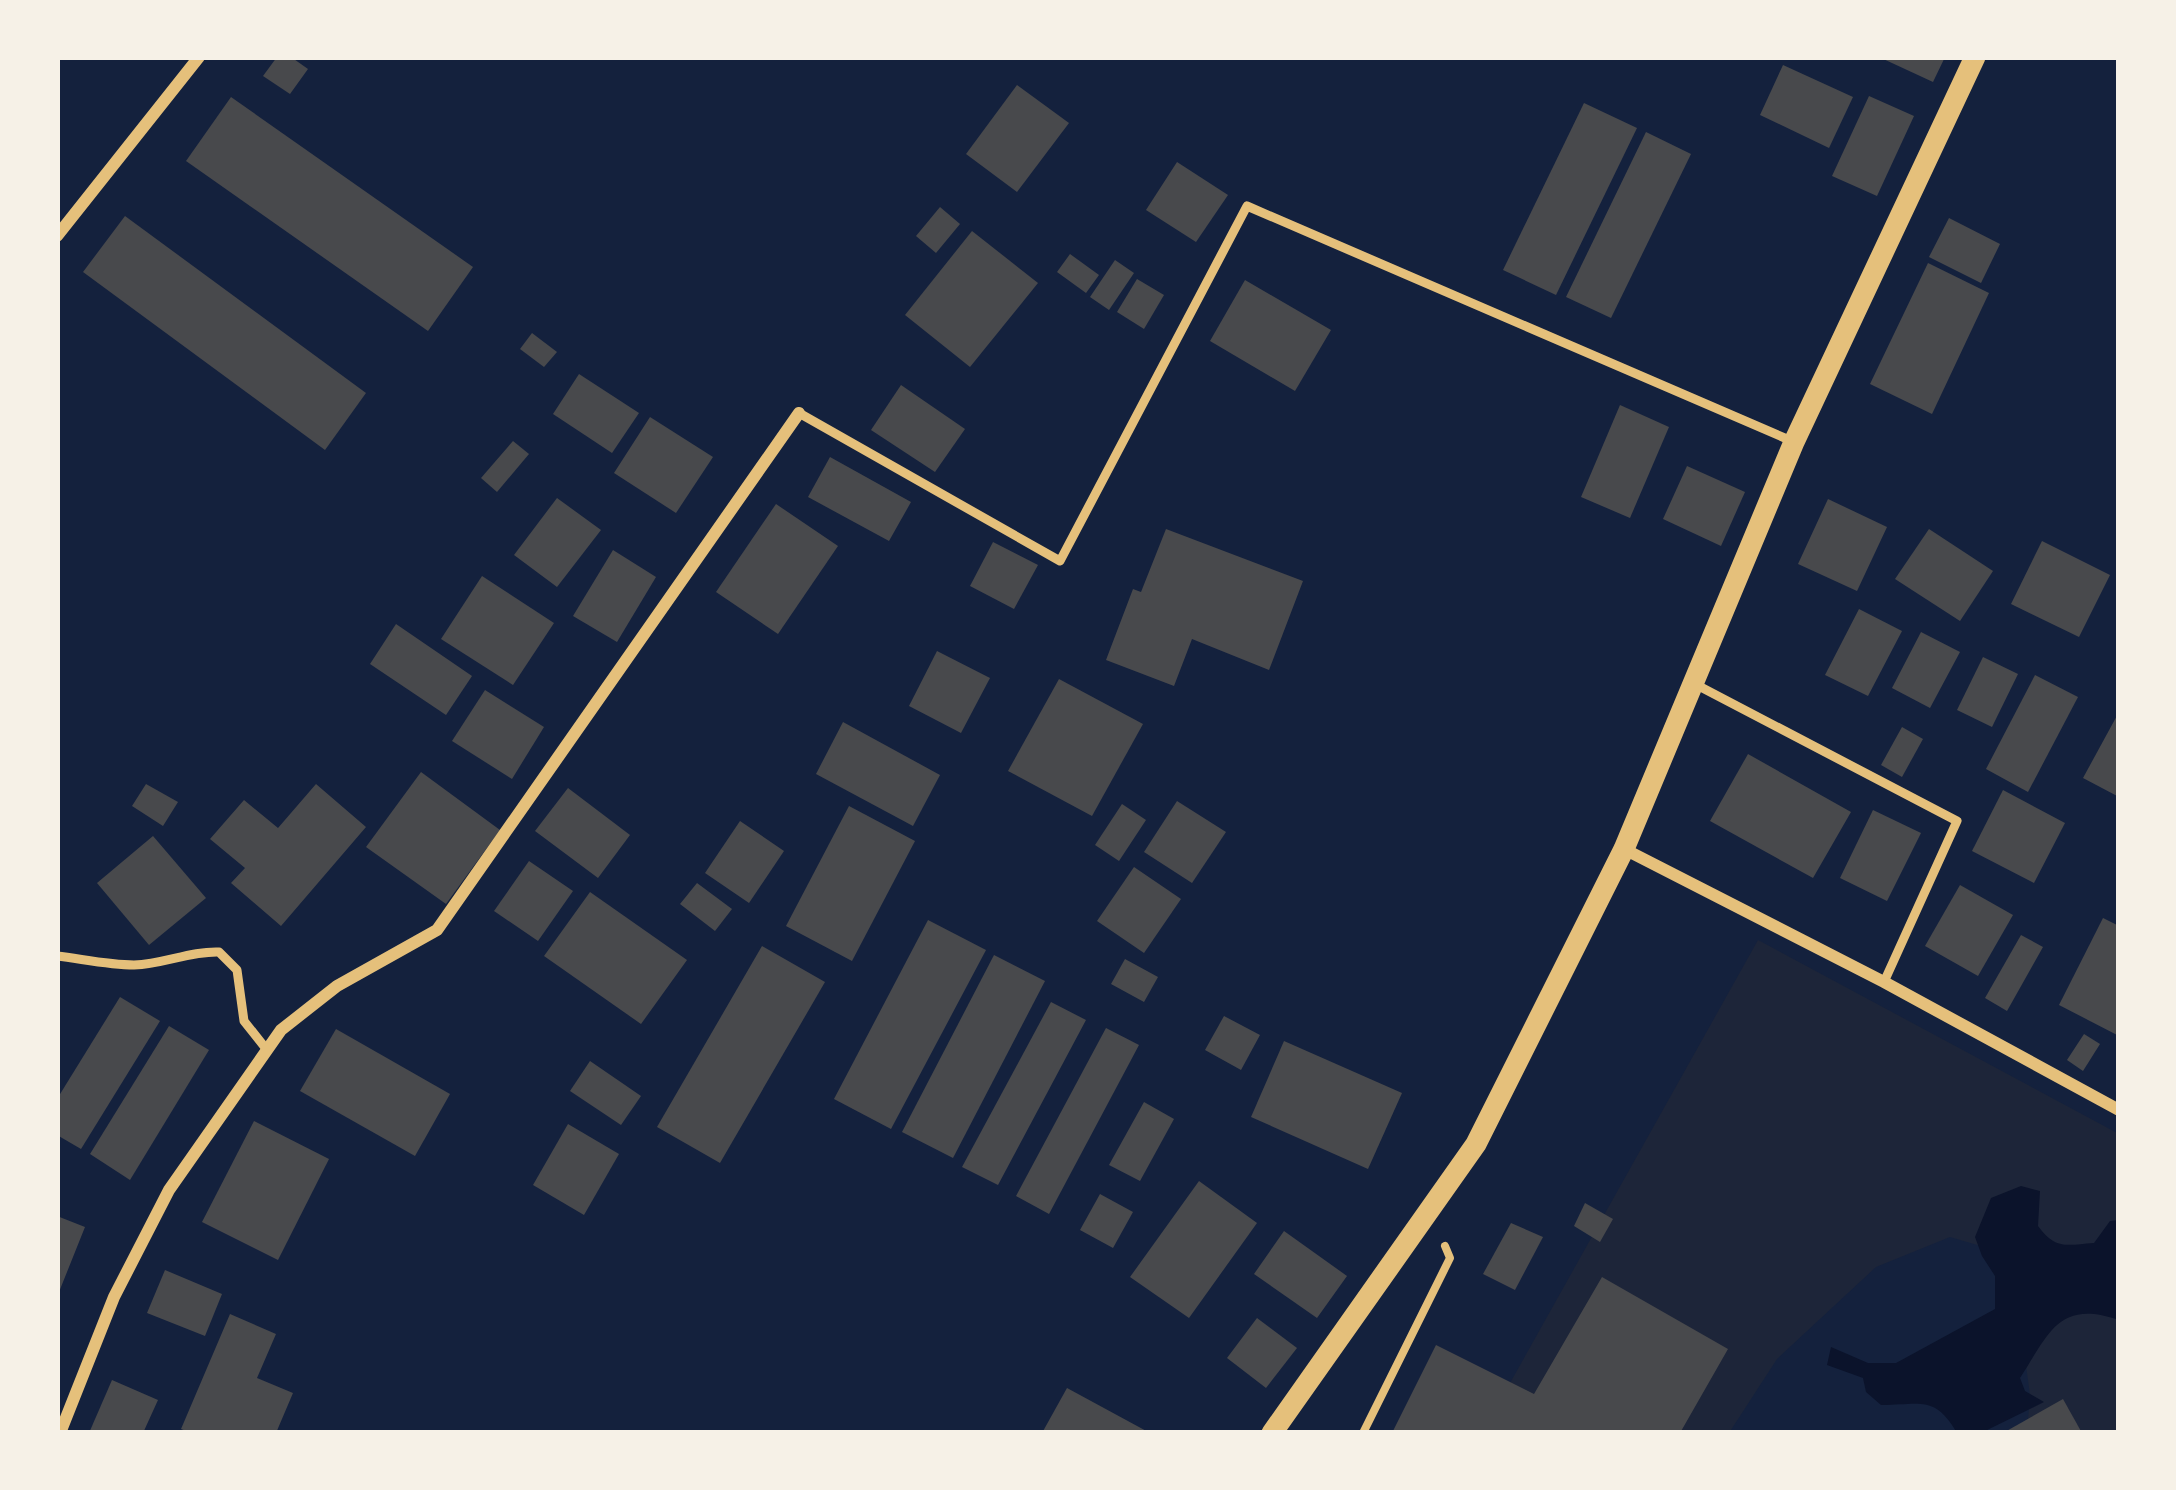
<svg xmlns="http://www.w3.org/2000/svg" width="2176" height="1490" font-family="Arial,sans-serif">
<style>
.green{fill:#1d2539}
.water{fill:#0b132b}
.building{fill:#48494c}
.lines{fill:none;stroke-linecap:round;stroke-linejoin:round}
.path{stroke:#e5c07b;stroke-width:8}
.service{stroke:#e5c07b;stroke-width:9}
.minor{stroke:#e5c07b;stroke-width:12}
.tertiary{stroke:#e5c07b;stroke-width:21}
</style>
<rect width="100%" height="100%" fill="#14213d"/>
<path class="green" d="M1758 940 2119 1134V1433H2027L2030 1395 2011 1255 1950 1237 1876 1267 1777 1359 1729 1433H1482Z"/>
<path class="water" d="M2021 1186 2040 1191 2038 1226C2056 1250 2066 1245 2094 1243L2110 1221 2119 1220V1320C2058 1299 2049 1334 2020 1378L2025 1391 2044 1402 1981 1433H1957C1935 1395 1921 1405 1881 1405L1866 1392 1863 1378 1827 1365 1831 1347 1868 1363H1896L1995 1309V1276L1982 1256 1975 1237 1991 1198Z"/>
<g class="building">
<path d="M277 57H291L308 69 290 94 263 76Z"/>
<path d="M1879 57H1945L1933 82Z"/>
<path d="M1783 65 1853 97 1829 148 1760 115Z"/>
<path d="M1017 85 1069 123 1017 192 966 154Z"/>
<path d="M1869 96 1914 116 1877 196 1832 176Z"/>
<path d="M231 97 473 267 428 331 186 161Z"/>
<path d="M1584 103 1637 128 1556 295 1503 270Z"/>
<path d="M1646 132 1691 154 1611 318 1566 297Z"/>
<path d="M1177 162 1228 195 1196 242 1146 210Z"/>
<path d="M940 207 960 224 936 253 916 236Z"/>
<path d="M125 216 366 393 325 450 83 272Z"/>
<path d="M1949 218 2000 244 1981 283 1929 257Z"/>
<path d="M972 231 1038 283 970 367 905 315Z"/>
<path d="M1070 254 1099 275 1086 293 1057 272Z"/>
<path d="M1115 260 1134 273 1109 310 1090 297Z"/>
<path d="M1928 263 1989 293 1932 414 1870 384Z"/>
<path d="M1137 279 1164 295 1144 329 1117 312Z"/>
<path d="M1245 280 1331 330 1295 391 1210 341Z"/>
<path d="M532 333 557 352 544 367 520 349Z"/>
<path d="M579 374 639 413 612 453 553 414Z"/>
<path d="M901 385 965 429 935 472 871 430Z"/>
<path d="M1620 405 1669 427 1630 518 1581 497Z"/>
<path d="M650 417 713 457 676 513 614 473Z"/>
<path d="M513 441 529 454 497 492 481 478Z"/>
<path d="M830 457 911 502 889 541 808 497Z"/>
<path d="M1687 466 1745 492 1721 546 1663 519Z"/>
<path d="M557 498 601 530 557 587 514 555Z"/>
<path d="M1828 499 1887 527 1857 591 1798 564Z"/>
<path d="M776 504 838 546 778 634 716 592Z"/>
<path d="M1166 529 1303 581 1269 670 1192 639 1174 686 1106 660 1133 589 1141 592Z"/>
<path d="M1929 529 1993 571 1960 621 1895 579Z"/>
<path d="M2042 541 2110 575 2079 637 2011 604Z"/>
<path d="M993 542 1038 565 1014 609 970 586Z"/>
<path d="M613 550 656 577 617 642 573 616Z"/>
<path d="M482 576 554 623 513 685 441 639Z"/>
<path d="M1859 609 1902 631 1868 696 1825 675Z"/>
<path d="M396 624 472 676 446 715 370 664Z"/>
<path d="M1921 632 1960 652 1930 708 1892 688Z"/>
<path d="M937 651 990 678 961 733 909 706Z"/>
<path d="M1983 657 2018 674 1992 727 1957 710Z"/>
<path d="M2035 675 2078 697 2028 792 1986 769Z"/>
<path d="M1059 679 1143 724 1092 816 1008 771Z"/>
<path d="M485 690 544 727 512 779 452 741Z"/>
<path d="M2119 712V797L2083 778Z"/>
<path d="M843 722 940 775 913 826 816 774Z"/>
<path d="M1902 727 1923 739 1902 777 1881 765Z"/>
<path d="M1748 754 1851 812 1813 878 1710 821Z"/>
<path d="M421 772 500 830 446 904 366 847Z"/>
<path d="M146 784 178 802 163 826 132 806Z"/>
<path d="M316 784 366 827 281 926 231 883 245 868 210 839 244 800 278 828Z"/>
<path d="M568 788 630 835 598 878 535 831Z"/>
<path d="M2003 790 2065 823 2034 883 1972 851Z"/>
<path d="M1177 801 1226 832 1192 883 1144 852Z"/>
<path d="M1122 804 1146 820 1119 861 1095 845Z"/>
<path d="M849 806 915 841 852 961 786 926Z"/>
<path d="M1873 810 1921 833 1887 901 1840 878Z"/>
<path d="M740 821 784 851 749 903 705 873Z"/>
<path d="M153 836 206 898 149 945 97 883Z"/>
<path d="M529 861 573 891 538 941 494 911Z"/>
<path d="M1134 867 1181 899 1144 953 1097 921Z"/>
<path d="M697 883 732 909 715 931 680 904Z"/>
<path d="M1960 885 2013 915 1978 976 1925 946Z"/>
<path d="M590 892 687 960 641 1024 544 956Z"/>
<path d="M2103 918 2119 926V1036L2059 1005Z"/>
<path d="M928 920 986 950 891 1129 834 1099Z"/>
<path d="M2021 935 2043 947 2007 1011 1985 998Z"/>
<path d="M762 946 825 982 720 1163 657 1127Z"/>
<path d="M994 955 1045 981 953 1158 902 1132Z"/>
<path d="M1125 959 1158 977 1144 1002 1111 984Z"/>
<path d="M120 997 160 1021 81 1149 57 1135V1099Z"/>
<path d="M1051 1002 1086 1020 998 1185 962 1167Z"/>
<path d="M1224 1016 1260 1035 1241 1070 1205 1050Z"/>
<path d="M169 1026 209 1050 130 1180 90 1154Z"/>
<path d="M1106 1028 1139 1045 1049 1214 1016 1196Z"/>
<path d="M336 1029 450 1094 415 1156 300 1091Z"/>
<path d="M2084 1034 2100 1044 2083 1071 2067 1060Z"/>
<path d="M1284 1041 1402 1093 1368 1169 1251 1117Z"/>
<path d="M590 1061 641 1096 621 1125 570 1091Z"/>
<path d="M1144 1102 1174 1119 1140 1181 1109 1165Z"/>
<path d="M254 1121 329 1159 278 1260 202 1222Z"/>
<path d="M568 1124 619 1154 584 1215 533 1185Z"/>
<path d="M1199 1181 1257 1223 1189 1318 1130 1277Z"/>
<path d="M1100 1194 1133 1212 1113 1248 1080 1230Z"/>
<path d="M1585 1203 1613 1219 1600 1242 1574 1226Z"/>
<path d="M57 1216 85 1227 57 1297Z"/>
<path d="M1511 1223 1543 1237 1515 1290 1483 1274Z"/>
<path d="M1284 1231 1347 1276 1317 1318 1254 1274Z"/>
<path d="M165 1270 222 1294 205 1336 147 1313Z"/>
<path d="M1602 1277 1728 1349 1680 1433H1392L1436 1345 1534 1394Z"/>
<path d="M230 1314 276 1334 257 1378 293 1393 276 1433H191L181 1429Z"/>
<path d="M1257 1318 1297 1348 1266 1388 1227 1358Z"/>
<path d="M112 1380 158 1400 143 1433H89Z"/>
<path d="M1067 1388 1150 1433H1042Z"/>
<path d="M2063 1399 2082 1433H2003Z"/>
</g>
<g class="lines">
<path class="path" d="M1363 1433 1450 1258 1445 1246"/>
<g class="service">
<path d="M799 413 1060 561 1247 206 1794 442"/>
<path d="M1693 683 1957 821 1884 982"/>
<path d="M57 956C82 959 109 965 134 965 164 964 190 951 219 952L237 970 244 1021 267 1050"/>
</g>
<g class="minor">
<path d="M57 236 199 57"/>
<path d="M1624 849 1884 982 2119 1110"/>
<path d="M60 1433 114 1297 169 1190 281 1030 337 986 437 930 799 413"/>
</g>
<path class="tertiary" d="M1272 1433 1476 1144 1624 849 1794 442 1975 57"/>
</g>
<rect width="2176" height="1490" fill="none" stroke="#f6f1e7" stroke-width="120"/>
</svg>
